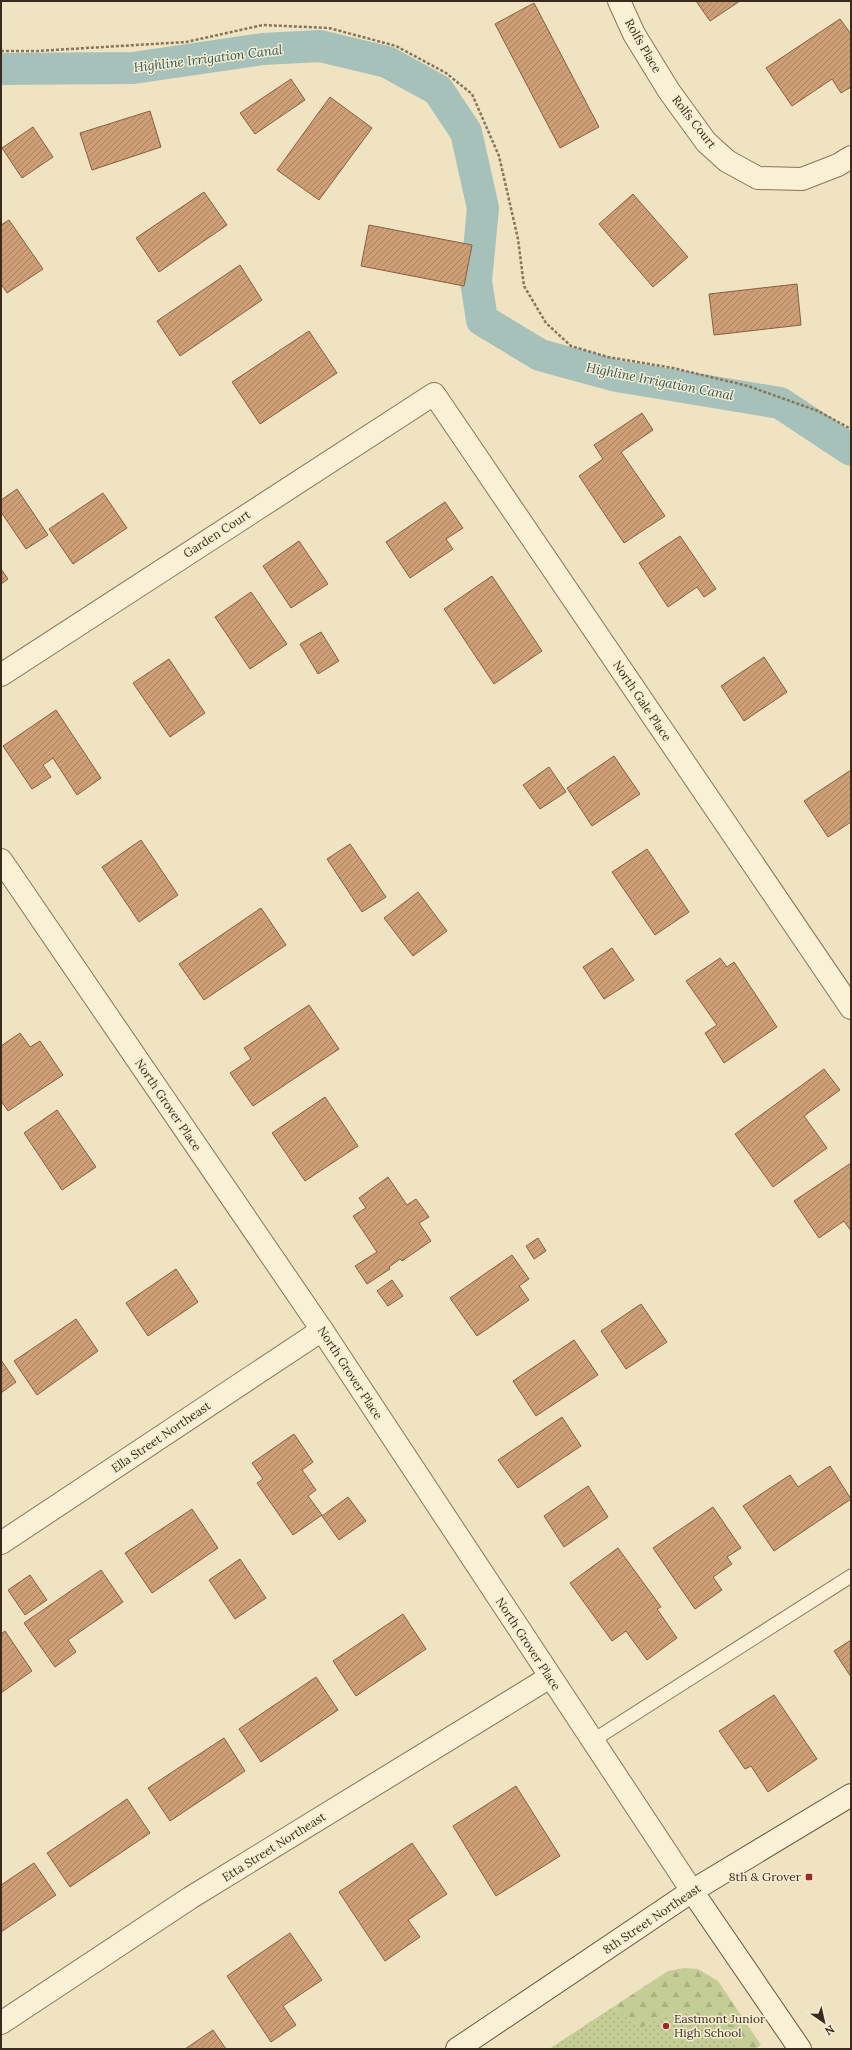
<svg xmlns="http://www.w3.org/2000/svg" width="852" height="2050" font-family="Lora,serif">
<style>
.grass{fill:url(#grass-dots)}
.forest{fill:url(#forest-firs)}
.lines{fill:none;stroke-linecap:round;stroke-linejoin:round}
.canal{stroke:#a5c1ba;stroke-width:32}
.building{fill:url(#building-hatch);stroke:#895f3e}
.lane-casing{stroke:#897459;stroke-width:15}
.street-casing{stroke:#897459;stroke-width:24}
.secondary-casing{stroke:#6b553c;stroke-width:24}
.path{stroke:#897459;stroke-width:2.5;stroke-dasharray:3 2;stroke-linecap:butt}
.lane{stroke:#faf0d6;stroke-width:13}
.street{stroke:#faf0d6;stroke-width:22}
.secondary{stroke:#faf0d6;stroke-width:22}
.poi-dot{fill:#9a2b27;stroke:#f6edd2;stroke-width:1.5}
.labels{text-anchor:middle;stroke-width:3;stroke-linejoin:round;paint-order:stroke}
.street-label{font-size:12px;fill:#392c1d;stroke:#f6edd2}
.poi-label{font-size:12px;fill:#392c1d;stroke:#f6edd2;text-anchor:end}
.water-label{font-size:13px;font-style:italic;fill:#2c5958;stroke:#f6edd2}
</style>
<defs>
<pattern id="grass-dots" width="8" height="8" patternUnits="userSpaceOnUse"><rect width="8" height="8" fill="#c5cd96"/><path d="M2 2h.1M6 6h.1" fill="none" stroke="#aab081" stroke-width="1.8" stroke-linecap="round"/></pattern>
<pattern id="forest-firs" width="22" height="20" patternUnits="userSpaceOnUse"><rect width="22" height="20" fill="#c5cd96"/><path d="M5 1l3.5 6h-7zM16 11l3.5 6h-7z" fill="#aab081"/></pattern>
<pattern id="building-hatch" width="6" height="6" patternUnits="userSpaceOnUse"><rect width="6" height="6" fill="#ce9e77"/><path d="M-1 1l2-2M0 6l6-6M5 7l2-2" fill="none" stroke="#a88161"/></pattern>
</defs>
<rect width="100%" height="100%" fill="#efe3c2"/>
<path class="grass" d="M613 2007 641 2028 665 2015 685 2012 716 2024 740 2049H549Z"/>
<path class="forest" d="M684 1968 698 1969 718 1981 761 2045 755 2049H740L716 2024 685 2012 665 2015 641 2028 613 2007 668 1971Z"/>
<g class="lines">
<path class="canal" d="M1 69 133 68 263 49 320 46 387 62 438 90 466 132 483 208 476 281 482 320 540 355 617 376 780 403 851 450"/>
</g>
<g class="building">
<path d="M696 1H740L710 21Z"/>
<path d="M534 3 599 127 560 148 495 24Z"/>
<path d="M840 19 851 34V87L841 93 832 79 792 106 766 68Z"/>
<path d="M291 79 305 100 255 134 240 113Z"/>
<path d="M330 97 372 128 319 200 277 170Z"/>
<path d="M150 111 161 147 92 170 80 133Z"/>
<path d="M33 127 53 157 22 178 2 148Z"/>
<path d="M204 192 227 225 159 272 136 238Z"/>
<path d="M633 194 688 257 653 287 599 224Z"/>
<path d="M9 220 43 269 7 293 1 284V225Z"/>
<path d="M369 225 472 245 464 286 361 266Z"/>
<path d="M240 265 262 300 180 356 157 321Z"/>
<path d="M797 284 801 325 714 335 709 294Z"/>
<path d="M309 331 337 373 260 424 232 382Z"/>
<path d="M642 413 653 430 621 452 665 516 624 543 579 476 603 459 594 445Z"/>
<path d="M17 489 48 535 26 549 1 512V500Z"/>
<path d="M103 493 127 528 73 564 49 529Z"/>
<path d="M445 502 463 528 446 539 453 549 410 578 386 542Z"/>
<path d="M680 536 716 589 704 597 697 587 668 607 639 563Z"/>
<path d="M299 541 328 584 291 608 263 566Z"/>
<path d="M1 569 8 579 1 584Z"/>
<path d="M492 576 542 651 494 684 444 609Z"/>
<path d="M251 592 287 644 250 669 215 617Z"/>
<path d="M321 632 339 661 318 674 300 644Z"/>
<path d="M764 657 787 692 744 721 721 686Z"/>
<path d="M169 659 205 713 170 737 133 683Z"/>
<path d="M56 710 101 778 77 795 53 758 43 765 51 777 32 789 3 746Z"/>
<path d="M614 756 640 794 592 826 567 788Z"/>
<path d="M549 767 566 792 540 809 523 785Z"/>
<path d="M851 770V822L828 837 804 801Z"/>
<path d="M141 840 178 895 139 922 102 867Z"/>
<path d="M350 844 386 897 362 912 327 859Z"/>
<path d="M647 849 689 912 655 935 612 872Z"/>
<path d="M418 892 447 931 413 956 384 918Z"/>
<path d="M261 908 286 945 204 1000 179 964Z"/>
<path d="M612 948 634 980 604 999 583 967Z"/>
<path d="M720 958 727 967 734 962 777 1027 724 1063 705 1033 717 1025 686 981Z"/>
<path d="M309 1005 339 1049 253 1106 230 1073 251 1059 244 1048Z"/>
<path d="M20 1033 30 1047 40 1041 63 1075 8 1111 1 1101V1046Z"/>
<path d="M824 1069 840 1090 804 1116 827 1148 773 1187 735 1134Z"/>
<path d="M325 1097 358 1146 305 1181 272 1133Z"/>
<path d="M57 1110 96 1167 62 1190 24 1133Z"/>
<path d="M851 1163V1231L844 1221 819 1238 794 1201Z"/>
<path d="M388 1177 407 1205 416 1199 429 1217 419 1223 431 1241 402 1261 400 1259 389 1267 390 1269 367 1284 355 1266 377 1252 353 1216 366 1208 359 1198Z"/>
<path d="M538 1238 546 1251 534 1259 526 1246Z"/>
<path d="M512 1255 529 1279 519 1286 529 1300 477 1336 450 1298Z"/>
<path d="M176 1269 198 1302 148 1336 126 1303Z"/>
<path d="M392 1280 403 1296 388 1306 377 1291Z"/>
<path d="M641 1304 667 1342 626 1369 601 1331Z"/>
<path d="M76 1319 98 1351 37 1395 14 1361Z"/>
<path d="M574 1340 598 1375 536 1416 513 1381Z"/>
<path d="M1 1360 16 1382 1 1393Z"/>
<path d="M562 1417 581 1446 518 1488 498 1460Z"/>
<path d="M294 1434 313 1462 302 1470 316 1490 308 1496 322 1515 293 1535 257 1483 263 1479 252 1463Z"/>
<path d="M830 1466 851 1499 774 1551 743 1506 790 1475 798 1487Z"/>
<path d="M588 1486 608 1517 564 1547 544 1516Z"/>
<path d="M348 1497 366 1521 339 1540 322 1516Z"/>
<path d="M713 1507 741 1548 727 1557 732 1564 713 1577 722 1590 695 1609 653 1548Z"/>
<path d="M192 1509 218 1548 152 1593 125 1553Z"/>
<path d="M618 1548 661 1607 657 1609 677 1638 647 1660 626 1631 612 1641 570 1583Z"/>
<path d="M240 1559 266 1598 235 1619 209 1580Z"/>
<path d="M101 1570 123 1602 68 1640 76 1652 55 1667 24 1623Z"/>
<path d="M30 1575 47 1600 25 1615 8 1590Z"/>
<path d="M403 1614 426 1649 356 1696 333 1661Z"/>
<path d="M5 1631 32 1671 1 1693V1634Z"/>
<path d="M851 1640V1677L834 1651Z"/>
<path d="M316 1677 338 1710 261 1762 239 1729Z"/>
<path d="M774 1695 817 1759 768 1792 751 1766 745 1769 719 1731Z"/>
<path d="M224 1738 245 1771 170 1821 148 1788Z"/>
<path d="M516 1786 560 1856 496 1896 453 1826Z"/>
<path d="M127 1799 150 1833 70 1887 47 1853Z"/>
<path d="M412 1843 447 1894 408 1920 420 1937 385 1961 339 1892Z"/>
<path d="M34 1863 56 1895 1 1932V1885Z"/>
<path d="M290 1933 322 1980 283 2006 296 2025 271 2042 227 1976Z"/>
<path d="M213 2030 226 2049H185Z"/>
</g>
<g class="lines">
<g class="lane-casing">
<path id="lane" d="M592 1741 851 1576"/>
</g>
<g class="street-casing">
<g id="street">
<path d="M619 1 634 34 669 91 706 142 727 161 758 178 802 179 838 165 851 157"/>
<path d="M1 675 434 394 851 1008"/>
<path d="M1 860 322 1330 692 1891"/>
<path d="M1 1543 322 1330"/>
<path d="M1 2023 190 1898 550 1677"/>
</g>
</g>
<g class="secondary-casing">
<g id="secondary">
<path d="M692 1891 800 2049"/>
<path d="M457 2049 692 1891 851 1795"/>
</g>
</g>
<path class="path" d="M1 51H37L186 42 263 25 329 28 396 46 446 73 472 94 499 156 518 239 524 286 546 323 571 346 608 357 673 368 748 386 818 411 851 429"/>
<use href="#lane" class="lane"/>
<use href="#street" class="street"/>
<use href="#secondary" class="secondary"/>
</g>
<g class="poi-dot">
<rect x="805" y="1873" width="8" height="8" rx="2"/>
<circle cx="666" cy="2026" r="4"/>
</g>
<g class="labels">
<g class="street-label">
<text transform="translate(643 46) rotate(60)" y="4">Rolfs Place</text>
<text transform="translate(694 122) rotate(52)" y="4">Rolfs Court</text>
<text transform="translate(217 534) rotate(-33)" y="4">Garden Court</text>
<text transform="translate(642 701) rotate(56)" y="4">North Gale Place</text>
<text transform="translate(168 1105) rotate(56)" y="4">North Grover Place</text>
<text transform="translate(350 1373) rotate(57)" y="4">North Grover Place</text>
<text transform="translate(161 1437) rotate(-34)" y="4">Ella Street Northeast</text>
<text transform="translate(528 1644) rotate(57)" y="4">North Grover Place</text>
<text transform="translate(274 1847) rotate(-32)" y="4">Etta Street Northeast</text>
<text transform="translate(652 1919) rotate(-34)" y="4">8th Street Northeast</text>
</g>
<g class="poi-label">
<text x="801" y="1881">8th &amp; Grover</text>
<text x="674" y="2023" text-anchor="start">Eastmont Junior<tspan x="674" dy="14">High School</tspan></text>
</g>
<g class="water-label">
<text transform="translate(208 58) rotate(-7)" y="5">Highline Irrigation Canal</text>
<text transform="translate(660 381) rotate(11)" y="5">Highline Irrigation Canal</text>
</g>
</g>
<rect width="852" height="2050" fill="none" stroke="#392c1d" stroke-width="4"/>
<g transform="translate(824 2022) rotate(146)" stroke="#f6edd2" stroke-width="3" paint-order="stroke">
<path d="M0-3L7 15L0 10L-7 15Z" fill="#392c1d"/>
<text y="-6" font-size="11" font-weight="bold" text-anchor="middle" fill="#392c1d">N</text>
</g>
</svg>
